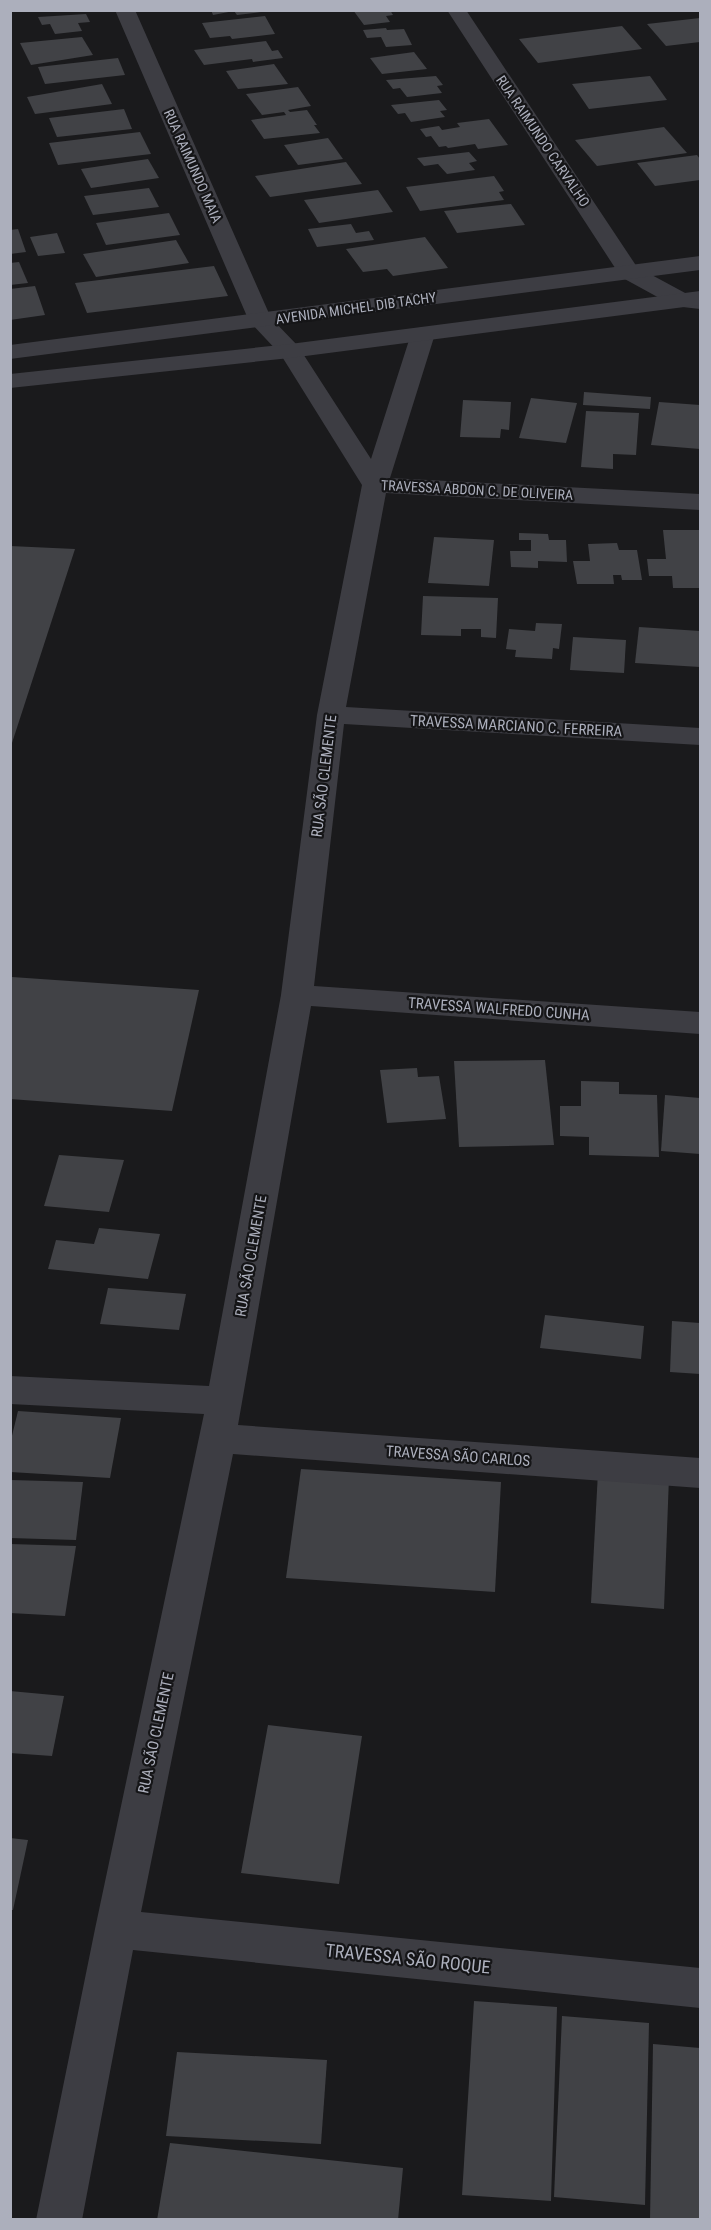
<svg xmlns="http://www.w3.org/2000/svg" width="711" height="2230" font-family="'Roboto Condensed',sans-serif">
<style>
.building{fill:#414246}
.lines{fill:none;stroke-linecap:round;stroke-linejoin:round}
.minor{fill:#3d3d43;fill-rule:evenodd}
.tertiary{fill:#3d3d43;fill-rule:evenodd}
.labels{text-anchor:middle;stroke-width:4.5;stroke-linejoin:round;paint-order:stroke}
.far-street-label{font-size:14px;fill:#acafbc;stroke:#151517}
.street-label{font-size:15px;fill:#acafbc;stroke:#151517}
.near-street-label{font-size:18px;fill:#acafbc;stroke:#151517}
</style>
<rect width="100%" height="100%" fill="#1a1a1c"/>
<g class="building">
<path d="M211 10H261V12L237 15 234 11 213 15Z"/>
<path d="M353 10H390L393 15 386 16 390 22 364 25Z"/>
<path d="M86 14 90 22 78 23 82 31 55 34 50 24 42 25 38 17Z"/>
<path d="M265 16 275 34 232 39 230 36 210 38 202 23Z"/>
<path d="M700 18V42L666 46 647 24Z"/>
<path d="M622 26 642 49 538 63 519 39Z"/>
<path d="M386 28 387 30 404 29 412 45 386 47 381 37 367 38 363 30Z"/>
<path d="M82 37 93 55 31 65 20 43Z"/>
<path d="M266 41 272 51 278 50 283 58 253 62 252 59 204 65 194 50Z"/>
<path d="M414 52 427 69 382 74 370 58Z"/>
<path d="M118 58 125 75 45 84 38 67Z"/>
<path d="M274 64 288 84 238 89 226 71Z"/>
<path d="M436 76 443 85 437 86 442 93 407 97 400 88 393 89 386 80Z"/>
<path d="M650 76 667 100 589 109 572 84Z"/>
<path d="M102 84 112 104 35 114 27 97Z"/>
<path d="M298 87 311 106 288 110 290 112 307 110 317 125H314L320 133 264 139 251 120 286 115 284 112 262 115 246 94Z"/>
<path d="M439 100 447 110 440 111 445 117 411 122 405 113 398 114 391 105Z"/>
<path d="M124 109 132 129 57 137 49 118Z"/>
<path d="M489 119 508 145 478 149 475 144 448 148 446 146 439 147 431 136 426 137 420 129 439 126 442 130 460 127 457 123Z"/>
<path d="M664 127 687 153 597 166 575 140Z"/>
<path d="M140 132 151 154 58 165 49 143Z"/>
<path d="M328 138 343 159 298 165 284 145Z"/>
<path d="M469 152 477 161 469 163 475 170 447 174 438 164 424 166 417 158Z"/>
<path d="M697 155 700 159V180L655 186 637 163Z"/>
<path d="M148 159 159 178 91 188 81 169Z"/>
<path d="M346 162 362 184 270 197 255 176Z"/>
<path d="M494 176 504 191 499 192 504 200 420 211 406 187Z"/>
<path d="M149 188 159 207 93 215 84 196Z"/>
<path d="M378 190 393 212 319 223 304 200Z"/>
<path d="M511 204 525 225 457 233 444 211Z"/>
<path d="M169 213 180 235 106 245 96 223Z"/>
<path d="M351 224 356 233 369 231 374 240 317 247 308 229Z"/>
<path d="M18 229 26 252 10 254V230Z"/>
<path d="M57 233 65 253 38 256 30 237Z"/>
<path d="M425 237 448 268 393 276 387 269 363 272 346 249Z"/>
<path d="M176 240 189 263 96 277 83 254Z"/>
<path d="M19 262 28 283 10 285V263Z"/>
<path d="M214 266 228 296 87 313 75 283Z"/>
<path d="M35 286 45 315 10 320V289Z"/>
<path d="M584 392 651 397 650 409 583 405Z"/>
<path d="M531 398 577 403 566 443 519 438Z"/>
<path d="M463 400 511 402 509 430 501 429 500 438 460 437Z"/>
<path d="M659 402 700 405V449L651 445Z"/>
<path d="M586 411 639 413 636 455 613 454V469L581 467Z"/>
<path d="M663 530H700V588H673L672 576H649L647 559H666Z"/>
<path d="M519 533 548 534 549 540H566L567 562 538 561V568L511 567 510 551H531V540H519Z"/>
<path d="M434 537 494 540 489 586 428 583Z"/>
<path d="M617 543 619 550H637L642 580H622L621 575H613L614 584H577L573 561H590L588 544Z"/>
<path d="M10 546 75 549 11 746H10Z"/>
<path d="M423 596 498 598 496 638 481 637V629H461V636L421 635Z"/>
<path d="M536 623 562 624 559 649 553 648 552 659 515 657 516 650 506 649 509 629 535 631Z"/>
<path d="M639 627 700 631V667L635 663Z"/>
<path d="M573 637 626 640 624 673 570 670Z"/>
<path d="M12 977 199 990 172 1111 10 1099Z"/>
<path d="M545 1060 554 1145 459 1147 454 1061Z"/>
<path d="M417 1068 418 1077 439 1076 446 1119 387 1123 380 1070Z"/>
<path d="M581 1081 619 1082V1094L657 1095 659 1157 589 1155V1137L560 1136V1106H581Z"/>
<path d="M665 1095 700 1098V1154L661 1151Z"/>
<path d="M59 1155 124 1160 109 1212 44 1206Z"/>
<path d="M99 1228 160 1234 148 1279 48 1269 56 1240 94 1244Z"/>
<path d="M108 1288 186 1294 179 1330 100 1324Z"/>
<path d="M545 1315 644 1326 641 1359 540 1348Z"/>
<path d="M672 1321 700 1323V1374L670 1372Z"/>
<path d="M18 1411 121 1418 110 1478 10 1472V1444Z"/>
<path d="M301 1469 501 1482 495 1592 286 1578Z"/>
<path d="M598 1472 669 1477 664 1609 591 1603Z"/>
<path d="M10 1480 83 1482 76 1540 10 1538Z"/>
<path d="M10 1544 76 1546 65 1616 10 1613Z"/>
<path d="M10 1691 64 1696 52 1756 10 1753Z"/>
<path d="M268 1725 362 1736 339 1884 241 1873Z"/>
<path d="M10 1838 28 1840 13 1910H10Z"/>
<path d="M474 2001 557 2007 551 2201 462 2195Z"/>
<path d="M562 2016 649 2023 645 2205 554 2197Z"/>
<path d="M653 2044 700 2048V2220H650Z"/>
<path d="M177 2052 327 2060 321 2144 166 2136Z"/>
<path d="M170 2143 403 2168 398 2220H157Z"/>
</g>
<g class="lines">
<g class="minor">
<path d="M115 10H135L271 318 298 346 371 459 411 334 415 329 423 327 431 329 435 334 390 478 700 494V510L386 493 346 707 700 728V745L344 724 314 986 700 1012V1034L311 1006 238 1425 700 1458V1488L233 1454 141 1912 700 1968V2008L133 1950 82 2220H36L95 1929 204 1414 10 1404V1376L209 1386 281 995 317 715 362 485 281 355 249 321Z"/>
<path d="M447 10H466L637 267 687 294 700 295V309L674 306 621 277Z"/>
</g>
<g class="tertiary">
<path d="M700 256V270L10 359V345Z"/>
<path d="M700 291V305L290 358 10 388V374L290 344Z"/>
</g>
</g>
<g class="labels">
<g class="far-street-label">
<text transform="translate(543 141) rotate(56)" y="5">RUA RAIMUNDO CARVALHO</text>
<text transform="translate(193 166) rotate(66)" y="5">RUA RAIMUNDO MAIA</text>
<text transform="translate(356 308) rotate(-8)" y="5">AVENIDA MICHEL DIB TACHY</text>
<text transform="translate(477 490) rotate(3)" y="5">TRAVESSA ABDON C. DE OLIVEIRA</text>
</g>
<g class="street-label">
<text transform="translate(516 726) rotate(3)" y="5">TRAVESSA MARCIANO C. FERREIRA</text>
<text transform="translate(324 776) rotate(-83)" y="5">RUA SÃO CLEMENTE</text>
<text transform="translate(499 1009) rotate(4)" y="5">TRAVESSA WALFREDO CUNHA</text>
<text transform="translate(251 1256) rotate(-80)" y="5">RUA SÃO CLEMENTE</text>
<text transform="translate(458 1456) rotate(4)" y="5">TRAVESSA SÃO CARLOS</text>
<text transform="translate(156 1733) rotate(-78)" y="5">RUA SÃO CLEMENTE</text>
</g>
<g class="near-street-label">
<text transform="translate(408 1959) rotate(6)" y="6">TRAVESSA SÃO ROQUE</text>
</g>
</g>
<rect width="711" height="2230" fill="none" stroke="#acafbc" stroke-width="24"/>
</svg>
